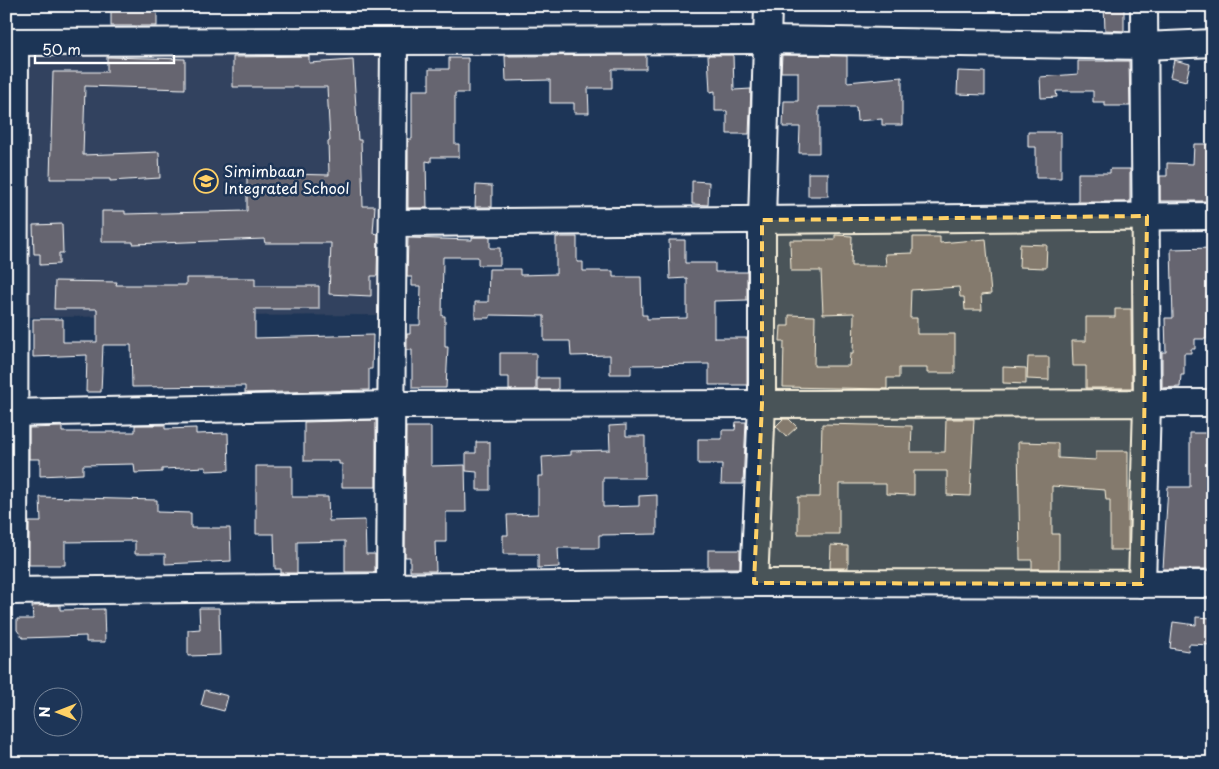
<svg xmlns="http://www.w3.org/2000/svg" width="1219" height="769" font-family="'Playpen Sans',sans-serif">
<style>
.built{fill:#33435e}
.building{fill:#66656f;stroke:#fff}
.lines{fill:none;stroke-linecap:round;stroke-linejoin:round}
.minor-casing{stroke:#fff;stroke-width:30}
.minor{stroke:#1d3557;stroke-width:26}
.marked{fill:#ffd166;fill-opacity:0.2;stroke:#ffd166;stroke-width:4;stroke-dasharray:10 6;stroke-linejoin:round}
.labels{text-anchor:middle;stroke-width:5;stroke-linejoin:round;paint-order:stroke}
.poi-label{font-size:15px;fill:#fff;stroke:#1d3557;text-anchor:start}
</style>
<rect width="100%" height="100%" fill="#1d3557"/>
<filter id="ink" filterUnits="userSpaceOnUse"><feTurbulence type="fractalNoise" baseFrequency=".02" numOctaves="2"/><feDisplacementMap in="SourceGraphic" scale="10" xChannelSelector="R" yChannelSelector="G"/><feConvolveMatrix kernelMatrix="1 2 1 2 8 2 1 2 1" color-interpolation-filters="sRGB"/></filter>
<g filter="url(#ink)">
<path class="built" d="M390 46 384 315 24 317V48Z"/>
<g class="building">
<rect x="111" y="6" width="46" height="20"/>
<path d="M1104 6H1124V31L1105 30Z"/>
<path d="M646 55V69H612V88H588L589 113H574V103H550V80L506 81 505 56Z"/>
<path d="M708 55H733L734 90 751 89 749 134H727V111H715V91L710 92Z"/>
<path d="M782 55 847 56V82L902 77V125H882V119L857 121 856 107H819V153H799L800 127H783L784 101H798V72H781Z"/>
<path d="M309 56V63L353 60 358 140H361L363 206H375L373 233 378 234 377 276H371V296L329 294 331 243H265L264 239 133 244V242H102V211H125V214L247 211V173L329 175 328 141H330L327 87H233V57Z"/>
<path d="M107 57 185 59V89L85 86 83 155 159 152 160 178 110 181V179H50L53 72H107Z"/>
<path d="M449 58H468V93H455V144H459V157H431V162L426 161 427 208H408V139H412V90H429V69H449Z"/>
<path d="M1174 60 1190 64 1186 81 1170 77Z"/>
<path d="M1078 61H1129L1130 106H1105V102H1093V91H1056L1057 97 1041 98 1040 77 1078 74Z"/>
<path d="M958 71 985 72V95L957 94Z"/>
<path d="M1028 132H1061V178H1036V147H1028Z"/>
<path d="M1194 144H1213V201H1160V176H1167V163L1193 164Z"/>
<path d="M1110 169H1130V202H1078V173H1110Z"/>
<rect x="808" y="173" width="20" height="23"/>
<path d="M692 181 709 182 708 205 692 204Z"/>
<path d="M476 185 492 186V207H475Z"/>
<path d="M62 224 63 253H59V264L40 265V254H34L33 225Z"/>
<path d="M835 235 852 236 851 266H886L885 254 913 253V237H940V243L986 239 991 294 981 295 982 310H965L964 297H960L959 287 911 290 910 318H917V334H955V373H927V368H899V378H887V389L783 387 784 341H780L781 326H789V315L815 316 814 366H849L850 354H853L854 313 823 314 821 271H791L790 240H835Z"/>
<path d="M472 237H490V248H500V265H478V257H443L442 316H445V347H448L446 388H412V350H407V334H410V325H420L421 286H412V277H407L408 238 472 240Z"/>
<path d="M556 237H577V262H583V271H613V277H641L642 315H647V319L687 318V278L670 279 669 240H685V263H715V272H747V300L714 301V338H747V385H709V364L631 365V374H610V355L571 356 570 341H544V316L490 315V318H475V302H488L489 269H520V275L556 274Z"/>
<path d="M1020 244 1047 245 1046 268 1019 267Z"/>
<path d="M1213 248V293H1207L1206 339H1195V349H1191V353H1184V375H1181L1180 387 1162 388V352H1166L1165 318H1173L1171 249Z"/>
<path d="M186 278H255V286H319V309H255V338L373 335 372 369H369V390L245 393V386L132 387 131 345H103L101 392H86L87 355 33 357V319H63V342H97V309H54L55 281 117 282 116 285H186Z"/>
<path d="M1115 309H1131L1132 388H1086V366H1073L1072 341H1086V317H1115Z"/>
<path d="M500 353H536V390H509V377H500Z"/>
<path d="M1028 357H1049V380L1027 379Z"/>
<path d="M1003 367 1026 368V384L1003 383Z"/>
<rect x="537" y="378" width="21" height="12"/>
<path d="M783 419H789L797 427 786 437 776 426Z"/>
<path d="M946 419H974L970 496 947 495V471H914V495L886 494V484H839V534H798V497H820L822 424 912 426 911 452H945Z"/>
<path d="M376 420V487H342V464H339V461H304V422Z"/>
<path d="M736 422H746L743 484H721L722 464H698V439H722V430H735Z"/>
<path d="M135 425H165V429L196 428V434L228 433 229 470 206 471V467L162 469V472L135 473 134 464 83 465V474L40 476V459H29V428L62 427V432H135Z"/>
<path d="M626 425V436H645V478H603V507L639 506V496L657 495V534L599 535V548H558L559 567 538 568V554H503V535H508L507 515 538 514V476H543L542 457 571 455V451L610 450 609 426Z"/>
<path d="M406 427H431V466L465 465 466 512H446V542H435L436 571H410V557H405Z"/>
<path d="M1190 433H1213V569H1163L1168 487H1190Z"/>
<path d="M476 442H490V490H477V472L466 471V453H476Z"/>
<path d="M1018 442 1058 443V458L1096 460V451H1128V550H1110V500H1106L1105 490 1052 486V534H1059V569H1032V560H1020Z"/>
<path d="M256 466H292V497H328L329 521 365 520 366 554H375V572H345V541L297 542V573H281V569H275L274 534H256Z"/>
<path d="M40 497 157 500V512L191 513V528H230L231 561 165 564V554H135V541L65 542V565H29V522H41Z"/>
<path d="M831 545 848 546V568H830Z"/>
<rect x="708" y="550" width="32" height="18"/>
<path d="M60 605V610L104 609 105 642H86V636L23 638 17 630V619H33L32 606Z"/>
<path d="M199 608H219L220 655 188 656V630L200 629Z"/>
<path d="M1196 617 1213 618 1212 645 1189 644 1188 651 1170 648 1173 622 1196 625Z"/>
<path d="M205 690 228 696 224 711 201 705Z"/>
</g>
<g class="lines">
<g class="minor-casing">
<g id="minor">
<path d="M6 42 768 40 1144 46 1213 43"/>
<path d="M393 223 1213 216"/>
<path d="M6 413 392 405 1213 403"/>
<path d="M754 583 762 404V220L768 6"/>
<path d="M1142 584 1147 404 1144 6"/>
<path d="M390 586 394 43"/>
<path d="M6 591 754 583 1213 584"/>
<path d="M14 591 15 43"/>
</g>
</g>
<use href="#minor" class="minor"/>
</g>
</g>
<path class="marked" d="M1147 216 1142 584 754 583 762 404V220Z"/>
<defs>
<g id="school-ring" transform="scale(1.25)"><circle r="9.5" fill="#1d3557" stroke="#ffd166" stroke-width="1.5"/><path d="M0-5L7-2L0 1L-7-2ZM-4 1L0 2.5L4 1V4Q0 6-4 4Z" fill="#ffd166"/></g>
</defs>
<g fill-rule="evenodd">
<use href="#school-ring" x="206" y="181"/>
</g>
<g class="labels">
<g class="poi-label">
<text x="224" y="177">Simimbaan<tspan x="224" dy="17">Integrated School</tspan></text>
</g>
</g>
<rect width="1219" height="769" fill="none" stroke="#1d3557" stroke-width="25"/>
<rect x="12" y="12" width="1194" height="744" fill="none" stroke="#fff" stroke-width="2" filter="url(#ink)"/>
<g transform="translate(58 712) rotate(270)"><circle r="24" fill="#1d3557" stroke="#77869a"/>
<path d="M0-4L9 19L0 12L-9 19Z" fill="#ffd166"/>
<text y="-8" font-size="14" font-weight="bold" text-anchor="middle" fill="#ffffff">N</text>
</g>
<path d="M35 55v8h139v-8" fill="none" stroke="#ffffff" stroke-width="2.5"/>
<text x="42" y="55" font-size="15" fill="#ffffff" stroke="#1d3557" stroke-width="4" paint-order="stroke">50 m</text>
</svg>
